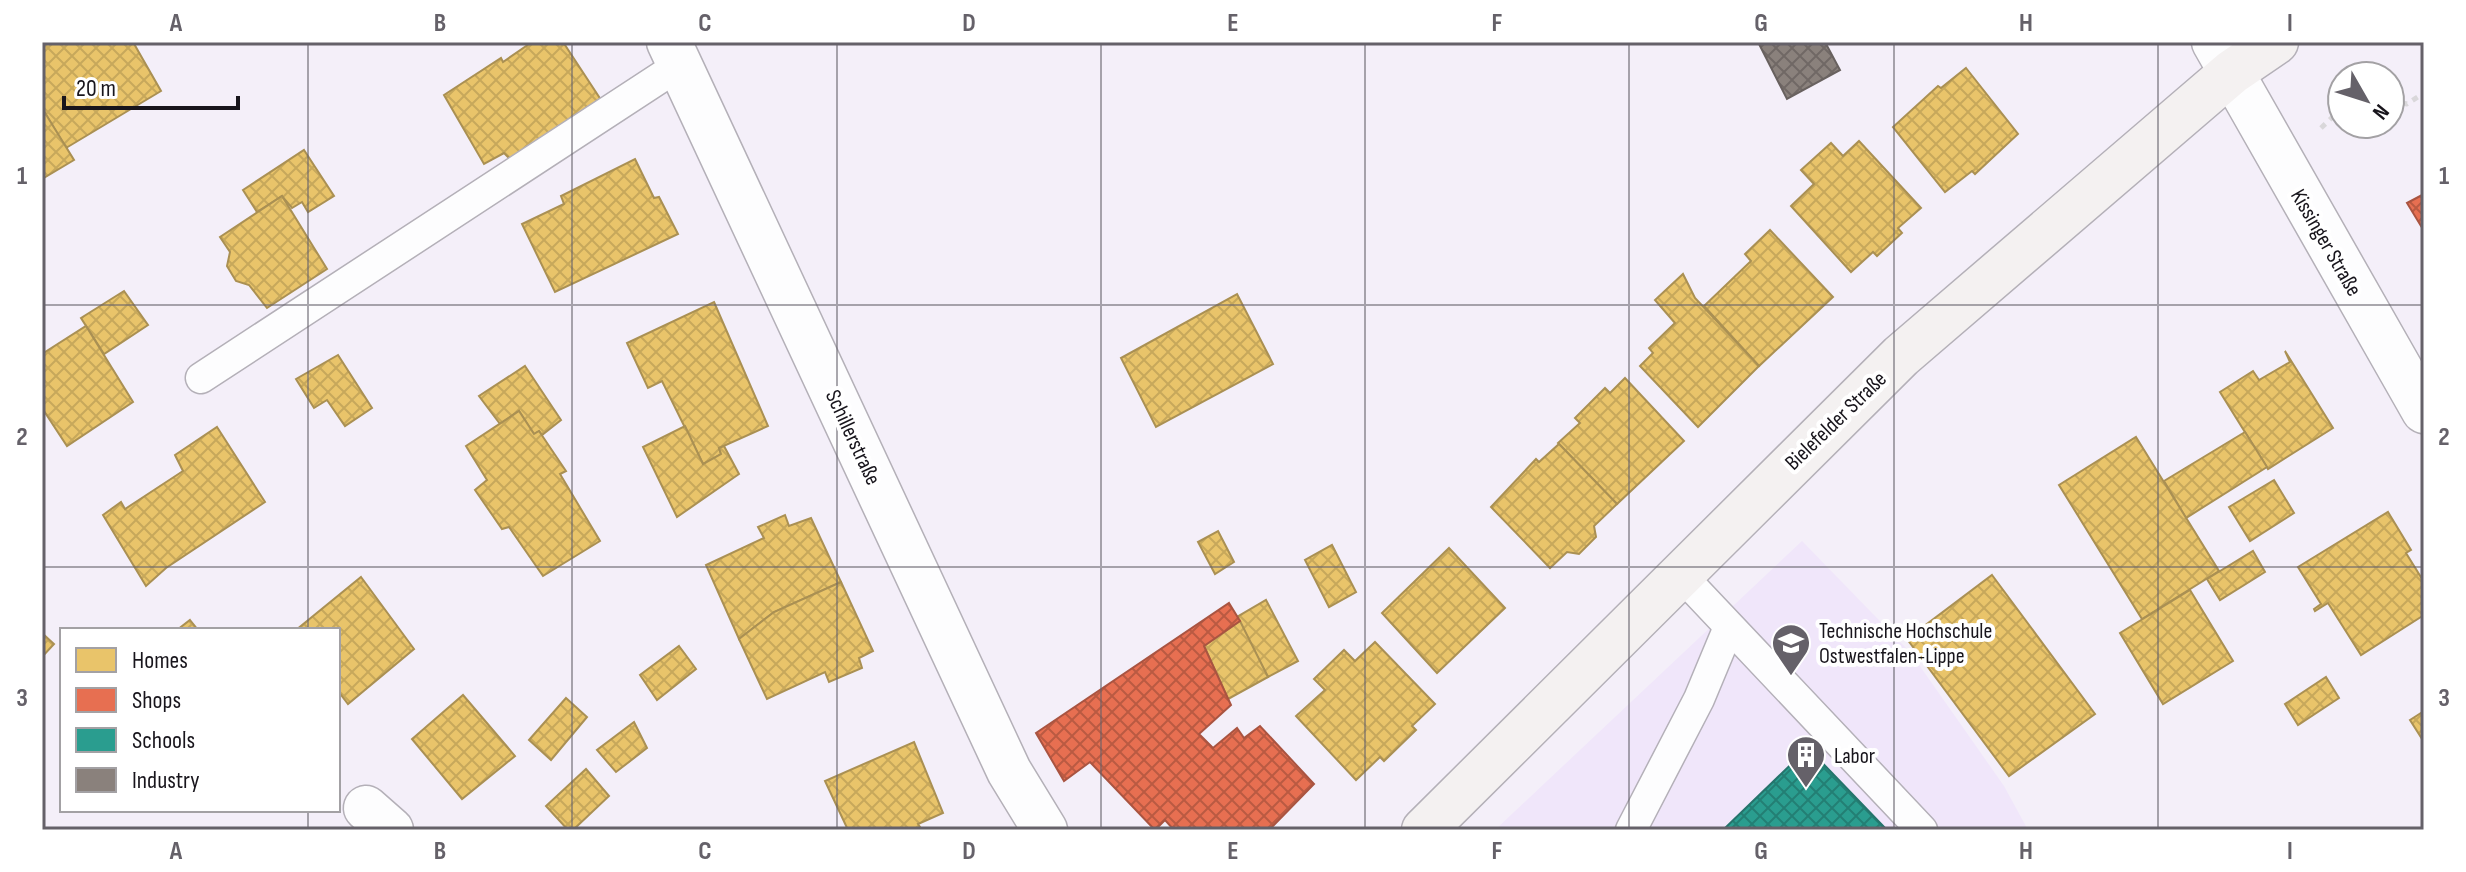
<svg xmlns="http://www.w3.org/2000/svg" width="2466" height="872" font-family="'Sofia Sans Condensed',sans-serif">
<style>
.built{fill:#f0e6fa}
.homes{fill:url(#homes-cross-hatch);stroke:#aa9053;stroke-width:2}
.shops{fill:url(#shops-cross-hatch);stroke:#a95441;stroke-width:2}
.schools{fill:url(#schools-cross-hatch);stroke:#25746c;stroke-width:2}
.industry{fill:url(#industry-cross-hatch);stroke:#68615f;stroke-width:2}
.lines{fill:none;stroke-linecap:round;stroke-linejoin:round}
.lane-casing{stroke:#b4b0b8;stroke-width:33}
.street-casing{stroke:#b4b0b8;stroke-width:47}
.secondary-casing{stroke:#b4b0b8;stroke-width:47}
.path{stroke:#d9d7da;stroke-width:5;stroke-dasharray:6 6;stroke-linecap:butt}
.lane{stroke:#fdfdfe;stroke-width:30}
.street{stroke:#fdfdfe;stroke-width:44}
.secondary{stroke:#f4f1f1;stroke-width:44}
.grid{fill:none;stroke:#656169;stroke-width:2;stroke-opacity:0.55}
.labels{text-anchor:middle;stroke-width:8;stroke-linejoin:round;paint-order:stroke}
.street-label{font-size:22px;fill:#18151c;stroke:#fff}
.poi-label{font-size:22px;fill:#18151c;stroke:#fff;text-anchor:start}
.neatline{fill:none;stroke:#656169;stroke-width:3}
.grid-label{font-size:26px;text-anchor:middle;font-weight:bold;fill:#656169}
</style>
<defs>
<pattern id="homes-cross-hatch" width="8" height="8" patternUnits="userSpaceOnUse" patternTransform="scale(2)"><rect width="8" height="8" fill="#e9c46a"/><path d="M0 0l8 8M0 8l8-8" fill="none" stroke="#c7a85b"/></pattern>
<pattern id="shops-cross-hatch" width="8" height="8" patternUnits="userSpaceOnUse" patternTransform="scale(2)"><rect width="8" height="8" fill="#e76f51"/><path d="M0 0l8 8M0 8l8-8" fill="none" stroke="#ba5a42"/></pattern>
<pattern id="schools-cross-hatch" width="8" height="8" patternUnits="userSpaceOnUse" patternTransform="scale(2)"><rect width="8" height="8" fill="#2a9d8f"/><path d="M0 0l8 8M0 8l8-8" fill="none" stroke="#237f74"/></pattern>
<pattern id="industry-cross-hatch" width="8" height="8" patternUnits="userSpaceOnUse" patternTransform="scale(2)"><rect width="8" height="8" fill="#8a817c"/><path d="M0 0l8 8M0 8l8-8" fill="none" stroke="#706865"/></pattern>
</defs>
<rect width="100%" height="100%" fill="#f4eff9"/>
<path class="built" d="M1802 541 1910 652 2004 786 2028 830H1495Z"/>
<g class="homes">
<path d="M42 42H133L161 91 66 148 42 108Z"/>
<path d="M532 42H563L603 103 512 161 504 153 484 164 444 95 501 58 503 62Z"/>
<path d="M1966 68 2018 134 1975 174 1972 171 1945 192 1893 127 1938 86 1941 88Z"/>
<path d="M42 108 74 160 42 179Z"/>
<path d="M1859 141 1921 208 1898 228 1902 233 1877 256 1873 252 1851 272 1791 206 1814 184 1801 170 1831 143 1843 156Z"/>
<path d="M304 150 334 196 308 212 302 202 292 208 282 196 257 212 243 190Z"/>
<path d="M635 159 654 198 659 197 678 234 555 292 522 224 564 204 561 196Z"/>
<path d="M282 196 327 269 267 308 249 285 236 281 227 266 230 252 220 237Z"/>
<path d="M1770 230 1833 297 1759 366 1704 306 1751 261 1745 254Z"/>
<path d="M1683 274 1695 298 1759 366 1698 427 1640 366 1653 353 1649 348 1675 323 1655 300Z"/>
<path d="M124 291 148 325 104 354 81 318Z"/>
<path d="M1237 294 1273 364 1156 427 1121 358Z"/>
<path d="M714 302 768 426 719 448 721 454 703 464 662 381 648 388 627 343Z"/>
<path d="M86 326 133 402 67 446 42 408V354Z"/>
<path d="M2285 351 2333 428 2268 469 2220 392 2253 371 2259 380 2290 362Z"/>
<path d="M338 355 372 408 345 426 327 400 314 408 296 379Z"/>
<path d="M525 366 561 420 542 435 539 431 534 434 519 411 500 424 479 396Z"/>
<path d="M1625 378 1684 441 1617 504 1558 443 1580 423 1575 418 1605 388 1610 393Z"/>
<path d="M519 411 534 434 539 431 566 471 560 474 600 541 543 576 509 527 502 529 475 490 487 480 466 446Z"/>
<path d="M685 426 703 464 721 454 719 448 724 446 739 474 677 517 643 447Z"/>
<path d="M217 427 265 502 166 568 146 586 103 515 121 502 125 509 183 471 175 455Z"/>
<path d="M2245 432 2267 467 2186 518 2164 481Z"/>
<path d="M2136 437 2219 571 2142 619 2059 485Z"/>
<path d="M1559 444 1617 504 1594 526 1596 537 1579 554 1567 552 1550 568 1491 507 1536 459 1539 462Z"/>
<path d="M2274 480 2294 513 2250 541 2229 507Z"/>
<path d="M2388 512 2411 550 2406 553 2424 582V615L2361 655 2328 603 2315 611 2314 609 2321 604 2298 567Z"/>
<path d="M785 515 789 526 811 518 841 582 774 612 739 639 706 565 764 538 758 527Z"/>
<path d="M1218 531 1234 562 1215 574 1198 542Z"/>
<path d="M1332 545 1356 592 1329 607 1305 560Z"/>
<path d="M1449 548 1505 608 1437 673 1382 613Z"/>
<path d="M2253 551 2265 572 2220 600 2207 579Z"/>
<path d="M1992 575 2095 714 2009 776 1907 639Z"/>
<path d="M361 577 414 649 348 704 338 691V630H296Z"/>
<path d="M841 582 873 651 859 658 862 668 829 682 825 672 767 699 739 639 774 612Z"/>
<path d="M2190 590 2233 661 2163 704 2120 633Z"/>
<path d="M1266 600 1298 661 1268 677 1237 617Z"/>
<path d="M190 620 198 630H177Z"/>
<path d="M1240 621 1268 677 1228 699 1204 646Z"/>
<path d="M42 633 54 644 42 657Z"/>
<path d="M1375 642 1435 704 1412 726 1416 730 1384 761 1380 757 1356 780 1296 716 1325 690 1314 679 1344 650 1355 661Z"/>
<path d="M679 646 696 669 657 700 640 675Z"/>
<path d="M2326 677 2339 698 2298 725 2285 704Z"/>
<path d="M463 695 515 756 462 799 412 739Z"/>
<path d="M566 698 587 717 551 760 529 740Z"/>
<path d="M2424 711V742L2410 720Z"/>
<path d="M634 722 647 748 616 772 597 750Z"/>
<path d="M914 742 943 813 918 824 922 830H848L825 781Z"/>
<path d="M586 769 609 796 573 830H568L546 806Z"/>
</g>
<g class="shops">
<path d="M2424 194V231L2407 203Z"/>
<path d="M1229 603 1240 621 1204 646 1231 705 1199 734 1213 748 1237 728 1244 738 1260 726 1314 784 1269 830H1174L1165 820 1155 830 1090 762 1064 781 1036 733Z"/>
</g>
<path class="schools" d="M1808 748 1887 830H1723Z"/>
<path class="industry" d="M1758 42H1825L1840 70 1787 99Z"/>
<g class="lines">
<g class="lane-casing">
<g id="lane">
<path d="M201 378 681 64"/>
<path d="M1679 573 1922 830"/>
<path d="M1631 830 1699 699 1729 627"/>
</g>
</g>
<g class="street-casing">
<g id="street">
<path d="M669 42 1009 771 1045 830"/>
<path d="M2214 42 2424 411"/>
<path d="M366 808 391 830"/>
</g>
</g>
<g class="secondary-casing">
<path id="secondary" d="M1424 830 1901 356 2232 72 2276 42"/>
</g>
<g class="path">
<path d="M2390 100 2407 104 2424 93"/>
<path d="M2321 128 2342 108"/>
</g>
<use href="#lane" class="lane"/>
<use href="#street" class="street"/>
<use href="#secondary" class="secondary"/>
</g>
<path class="grid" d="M308 42V630M572 42V830M837 42V830M1101 42V830M1365 42V830M1629 42V830M1894 42V830M2158 42V830M42 305H2424M42 567H2424M308 810V830"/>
<defs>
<g id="university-pin" transform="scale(2)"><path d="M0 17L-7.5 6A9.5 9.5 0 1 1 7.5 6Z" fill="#656169" stroke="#fff"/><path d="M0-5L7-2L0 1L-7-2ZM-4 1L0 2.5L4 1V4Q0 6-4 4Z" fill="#fff"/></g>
<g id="building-pin" transform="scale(2)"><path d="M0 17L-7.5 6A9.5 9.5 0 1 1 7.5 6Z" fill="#656169" stroke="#fff"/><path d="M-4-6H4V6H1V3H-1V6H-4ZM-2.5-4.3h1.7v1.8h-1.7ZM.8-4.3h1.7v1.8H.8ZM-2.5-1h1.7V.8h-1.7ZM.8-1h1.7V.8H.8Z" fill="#fff"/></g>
</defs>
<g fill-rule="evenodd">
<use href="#university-pin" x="1791" y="643"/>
<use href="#building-pin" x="1806" y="755"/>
</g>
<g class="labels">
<g class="street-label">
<text transform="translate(2327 242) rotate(60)" y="8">Kissinger Straße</text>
<text transform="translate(1835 420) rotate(-44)" y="8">Bielefelder Straße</text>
<text transform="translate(854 437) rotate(65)" y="8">Schillerstraße</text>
</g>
<g class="poi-label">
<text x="1819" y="638">Technische Hochschule<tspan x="1819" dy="25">Ostwestfalen-Lippe</tspan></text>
<text x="1834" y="763">Labor</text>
</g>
</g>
<rect width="2466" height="872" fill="none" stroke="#ffffff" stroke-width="88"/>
<rect x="60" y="628" width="280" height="184" fill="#ffffff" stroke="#a3a1a4" stroke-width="2"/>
<rect x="76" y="648" width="40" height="24" fill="#e9c46a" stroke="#a3a1a4" stroke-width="2"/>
<text x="132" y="668" font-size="24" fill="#18151c">Homes</text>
<rect x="76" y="688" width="40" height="24" fill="#e76f51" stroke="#a3a1a4" stroke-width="2"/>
<text x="132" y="708" font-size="24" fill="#18151c">Shops</text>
<rect x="76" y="728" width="40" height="24" fill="#2a9d8f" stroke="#a3a1a4" stroke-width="2"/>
<text x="132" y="748" font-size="24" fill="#18151c">Schools</text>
<rect x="76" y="768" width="40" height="24" fill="#8a817c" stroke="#a3a1a4" stroke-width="2"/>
<text x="132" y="788" font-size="24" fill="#18151c">Industry</text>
<g transform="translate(2366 100) rotate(129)"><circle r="38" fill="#ffffff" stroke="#a3a1a4" stroke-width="2"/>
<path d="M0-6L14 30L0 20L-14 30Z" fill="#656169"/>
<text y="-12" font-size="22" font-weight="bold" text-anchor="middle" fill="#18151c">N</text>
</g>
<path d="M64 96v12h174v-12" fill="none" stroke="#18151c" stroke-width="4"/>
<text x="76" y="96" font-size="24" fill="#18151c" stroke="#ffffff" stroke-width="6" paint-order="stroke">20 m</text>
<rect x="44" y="44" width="2378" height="784" class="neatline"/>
<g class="grid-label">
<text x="176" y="31">A</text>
<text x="440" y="31">B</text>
<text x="705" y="31">C</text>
<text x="969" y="31">D</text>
<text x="1233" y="31">E</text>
<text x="1497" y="31">F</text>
<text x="1761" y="31">G</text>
<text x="2026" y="31">H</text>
<text x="2290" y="31">I</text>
<text x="22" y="184">1</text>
<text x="2444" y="184">1</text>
<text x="22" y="445">2</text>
<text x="2444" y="445">2</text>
<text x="22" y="706">3</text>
<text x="2444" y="706">3</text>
<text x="176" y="859">A</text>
<text x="440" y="859">B</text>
<text x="705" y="859">C</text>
<text x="969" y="859">D</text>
<text x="1233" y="859">E</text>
<text x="1497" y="859">F</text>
<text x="1761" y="859">G</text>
<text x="2026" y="859">H</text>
<text x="2290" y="859">I</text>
</g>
</svg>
